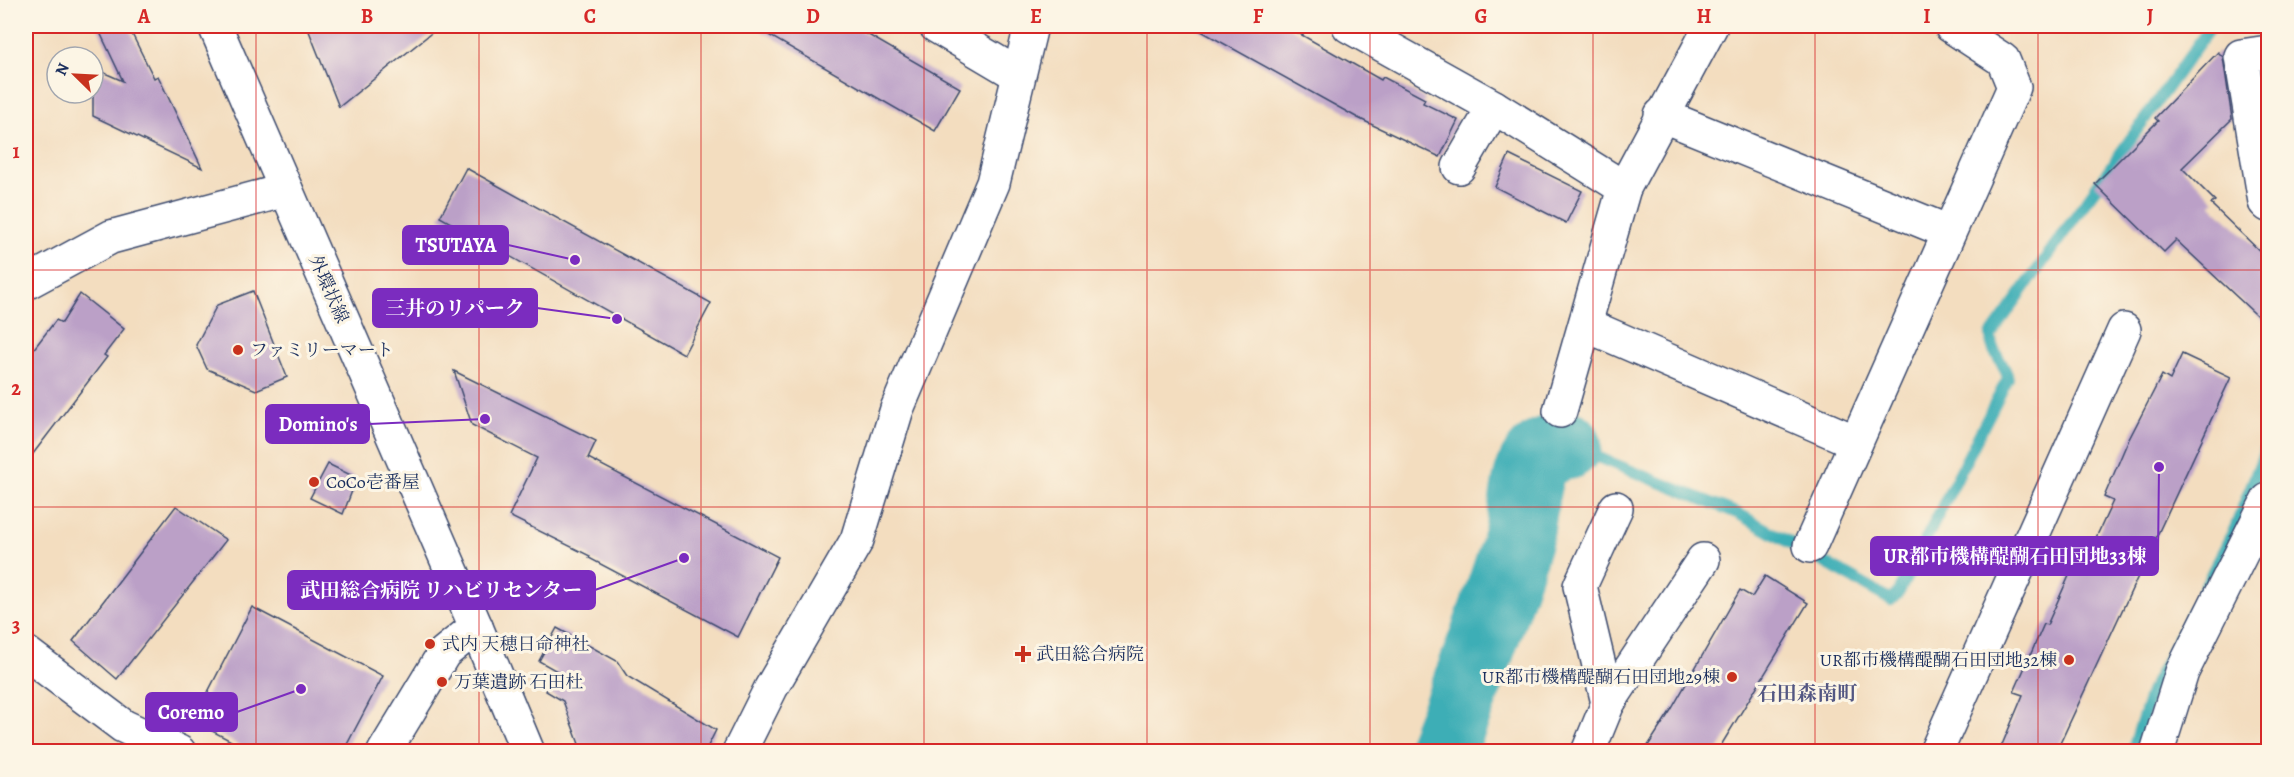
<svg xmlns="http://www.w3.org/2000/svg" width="2294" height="777" font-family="Alegreya,'Noto Serif JP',serif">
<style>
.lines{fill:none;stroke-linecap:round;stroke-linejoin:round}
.stream{stroke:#3daeb6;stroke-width:12}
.river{stroke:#3daeb6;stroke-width:70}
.building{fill:#bba0c7}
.minor-casing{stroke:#3b496d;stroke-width:36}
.minor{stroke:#fff;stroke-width:33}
.grid{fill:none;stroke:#d62828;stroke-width:1.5;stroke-opacity:0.55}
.poi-dot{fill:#c8321e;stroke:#fcf5e5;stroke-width:2}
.labels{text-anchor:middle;stroke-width:6;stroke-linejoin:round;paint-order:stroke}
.street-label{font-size:18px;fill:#1b2f5e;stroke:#fcf5e5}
.poi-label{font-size:18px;fill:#1b2f5e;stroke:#fcf5e5;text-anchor:start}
.neighbourhood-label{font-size:20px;font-weight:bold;fill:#535783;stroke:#fcf5e5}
.leader{fill:none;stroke:#7b2cbf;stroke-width:2}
.callout-dot{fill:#7b2cbf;stroke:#fcf5e5;stroke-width:2}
.callout{fill:#7b2cbf;stroke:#7b2cbf;stroke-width:2}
.callout-label{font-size:20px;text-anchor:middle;font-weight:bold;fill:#fff}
.neatline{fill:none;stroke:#d62828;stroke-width:2}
.grid-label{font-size:20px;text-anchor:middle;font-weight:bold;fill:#d62828}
</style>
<rect width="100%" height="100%" fill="#fcf5e5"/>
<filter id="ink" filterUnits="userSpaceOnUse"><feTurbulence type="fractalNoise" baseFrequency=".0167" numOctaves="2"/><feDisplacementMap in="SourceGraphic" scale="12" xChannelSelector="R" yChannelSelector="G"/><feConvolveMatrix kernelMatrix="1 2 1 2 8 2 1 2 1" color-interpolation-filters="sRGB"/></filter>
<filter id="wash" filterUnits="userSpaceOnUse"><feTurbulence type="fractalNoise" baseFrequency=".008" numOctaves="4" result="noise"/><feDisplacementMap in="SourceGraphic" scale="24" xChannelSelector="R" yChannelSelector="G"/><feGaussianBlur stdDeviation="1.35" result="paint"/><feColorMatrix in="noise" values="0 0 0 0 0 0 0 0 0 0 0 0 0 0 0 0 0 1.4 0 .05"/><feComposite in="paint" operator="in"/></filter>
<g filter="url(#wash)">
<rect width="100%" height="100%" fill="#f3ddbf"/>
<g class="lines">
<g class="stream">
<path d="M1567 445 1739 514 1891 600 1899 592 2008 378C2004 361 1990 353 1991 335L2211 26"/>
<path d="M2132 752 2151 692 2235 528 2268 443"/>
</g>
<path class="river" d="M1441 752C1469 681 1496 609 1518 537 1524 514 1523 486 1533 465 1540 452 1553 448 1567 445"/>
</g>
<g id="blocks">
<g class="building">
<path d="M97 26H128L154 78 158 76 202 168 93 116V68L123 81Z"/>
<path d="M307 26H440L339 107Z"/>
<path d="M753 26H853L960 88 935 131Z"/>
<path d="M1192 26H1286L1381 80 1383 77 1425 99 1423 103 1458 120 1440 157 1358 118Z"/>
<path d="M2218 52 2223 57 2232 119 2182 168 2215 201 2211 204 2268 259V326L2176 240 2164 252 2095 184 2158 121 2155 118Z"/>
<path d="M1509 155 1582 191 1566 223 1495 187Z"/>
<path d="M466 168 711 303 684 354 440 217Z"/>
<path d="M253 291 287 377 256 390 207 369 196 345 217 305Z"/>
<path d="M80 294 124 329 104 355 107 357 26 463V359L56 320 62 323Z"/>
<path d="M2182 354 2231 377 2056 752H1999L2023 695 2014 692 2044 624 2047 625 2073 567 2081 570 2113 501 2104 497 2127 443 2162 375 2170 380Z"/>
<path d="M454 371 596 441 588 458 778 557 738 637 589 558 590 556 509 516 537 458 472 425Z"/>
<path d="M328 464 357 478 343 514 310 498Z"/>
<path d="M176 506 226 540 117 679 73 641Z"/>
<path d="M1765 576 1808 603 1717 752H1644L1671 710 1740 590 1752 597Z"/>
<path d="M252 607 383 676 343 752H252L193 721Z"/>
<path d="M557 628 617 661 627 676 716 730 705 752H582L563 701 546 691 557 671 539 661Z"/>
</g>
</g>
</g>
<g filter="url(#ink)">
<use href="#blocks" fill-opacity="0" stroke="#3b496d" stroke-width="1.5"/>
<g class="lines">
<g class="minor-casing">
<g id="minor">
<path d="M215 26 476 627 528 752"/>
<path d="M936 26 1017 74"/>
<path d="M1349 26 1494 107 1624 188"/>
<path d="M2268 52 2241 56 2265 202 2268 205"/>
<path d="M1661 115 1949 232"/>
<path d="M1459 167 1494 107"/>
<path d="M26 283 111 237 286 190"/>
<path d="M1586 325 1856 442"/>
<path d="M1560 411 1624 188 1711 26"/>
<path d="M1810 546 2014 87 2003 60 1951 26"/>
<path d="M26 653 123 726 179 752"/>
<path d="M1608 703 1703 560"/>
<path d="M384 752 444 653 476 627"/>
<path d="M739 752 771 688 857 540 897 409 993 183 1031 26"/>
<path d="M1588 752 1608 703 1580 586 1616 508"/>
<path d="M1936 752 2124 330"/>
<path d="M2157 752 2182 672 2268 500"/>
</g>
</g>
<use href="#minor" class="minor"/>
</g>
</g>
<path class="grid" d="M256 26V752M479 26V752M701 26V752M924 26V752M1147 26V752M1370 26V752M1593 26V752M1815 26V752M2038 26V752M26 270H2268M26 507H2268"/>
<g class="poi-dot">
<circle cx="238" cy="350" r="6"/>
<circle cx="314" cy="482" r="6"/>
<circle cx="430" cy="644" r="6"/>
<path d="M1020 645h6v6h6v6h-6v6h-6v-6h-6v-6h6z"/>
<circle cx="2069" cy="660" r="6"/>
<circle cx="1732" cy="677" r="6"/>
<circle cx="442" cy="682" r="6"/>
</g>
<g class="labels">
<g class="street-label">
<text transform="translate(329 289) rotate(66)" y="6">外環状線</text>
</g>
<g class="poi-label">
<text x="250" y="356">ファミリーマート</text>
<text x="326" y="488">CoCo壱番屋</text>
<text x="442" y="650">式内 天穂日命神社</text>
<text x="1036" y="660">武田総合病院</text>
<text x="2057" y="666" text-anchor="end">UR都市機構醍醐石田団地32棟</text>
<text x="1720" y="683" text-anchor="end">UR都市機構醍醐石田団地29棟</text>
<text x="454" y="688">万葉遺跡 石田杜</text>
</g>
<g class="neighbourhood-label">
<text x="1807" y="700">石田森南町</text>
</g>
</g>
<path class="leader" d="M575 260L508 245M617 319L537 308M485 419L369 424M2159 467L2158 556M684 558L595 590M301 689L237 712"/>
<g class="callout-dot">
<circle cx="575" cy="260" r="6"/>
<circle cx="617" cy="319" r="6"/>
<circle cx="485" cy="419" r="6"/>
<circle cx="2159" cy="467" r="6"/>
<circle cx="684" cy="558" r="6"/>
<circle cx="301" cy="689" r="6"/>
</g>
<g class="callout">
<rect x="403" y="226" width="105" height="38" rx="6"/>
<rect x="373" y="289" width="164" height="38" rx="6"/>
<rect x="266" y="405" width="103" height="38" rx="6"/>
<rect x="1871" y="537" width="287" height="38" rx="6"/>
<rect x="288" y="571" width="307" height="38" rx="6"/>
<rect x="146" y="693" width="91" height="38" rx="6"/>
</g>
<g class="callout-label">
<text x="456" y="252">TSUTAYA</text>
<text x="455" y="315">三井のリパーク</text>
<text x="318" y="431">Domino's</text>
<text x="2015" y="563">UR都市機構醍醐石田団地33棟</text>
<text x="441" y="597">武田総合病院 リハビリセンター</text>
<text x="191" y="719">Coremo</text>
</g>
<rect width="2294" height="777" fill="none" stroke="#fcf5e5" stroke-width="66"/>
<g transform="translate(75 75) rotate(294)"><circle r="28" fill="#fcf5e5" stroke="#a2a6af" stroke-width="1.5"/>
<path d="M0-4.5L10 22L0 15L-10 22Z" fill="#c8321e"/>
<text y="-9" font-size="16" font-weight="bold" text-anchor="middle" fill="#1b2f5e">N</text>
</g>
<rect x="33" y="33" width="2228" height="711" class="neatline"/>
<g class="grid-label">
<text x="144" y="23">A</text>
<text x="367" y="23">B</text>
<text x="590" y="23">C</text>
<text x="813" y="23">D</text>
<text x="1036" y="23">E</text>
<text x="1258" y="23">F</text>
<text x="1481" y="23">G</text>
<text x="1704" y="23">H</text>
<text x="1927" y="23">I</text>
<text x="2150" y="23">J</text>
<text x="16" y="158">1</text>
<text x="16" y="395">2</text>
<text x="16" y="632">3</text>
</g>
</svg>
